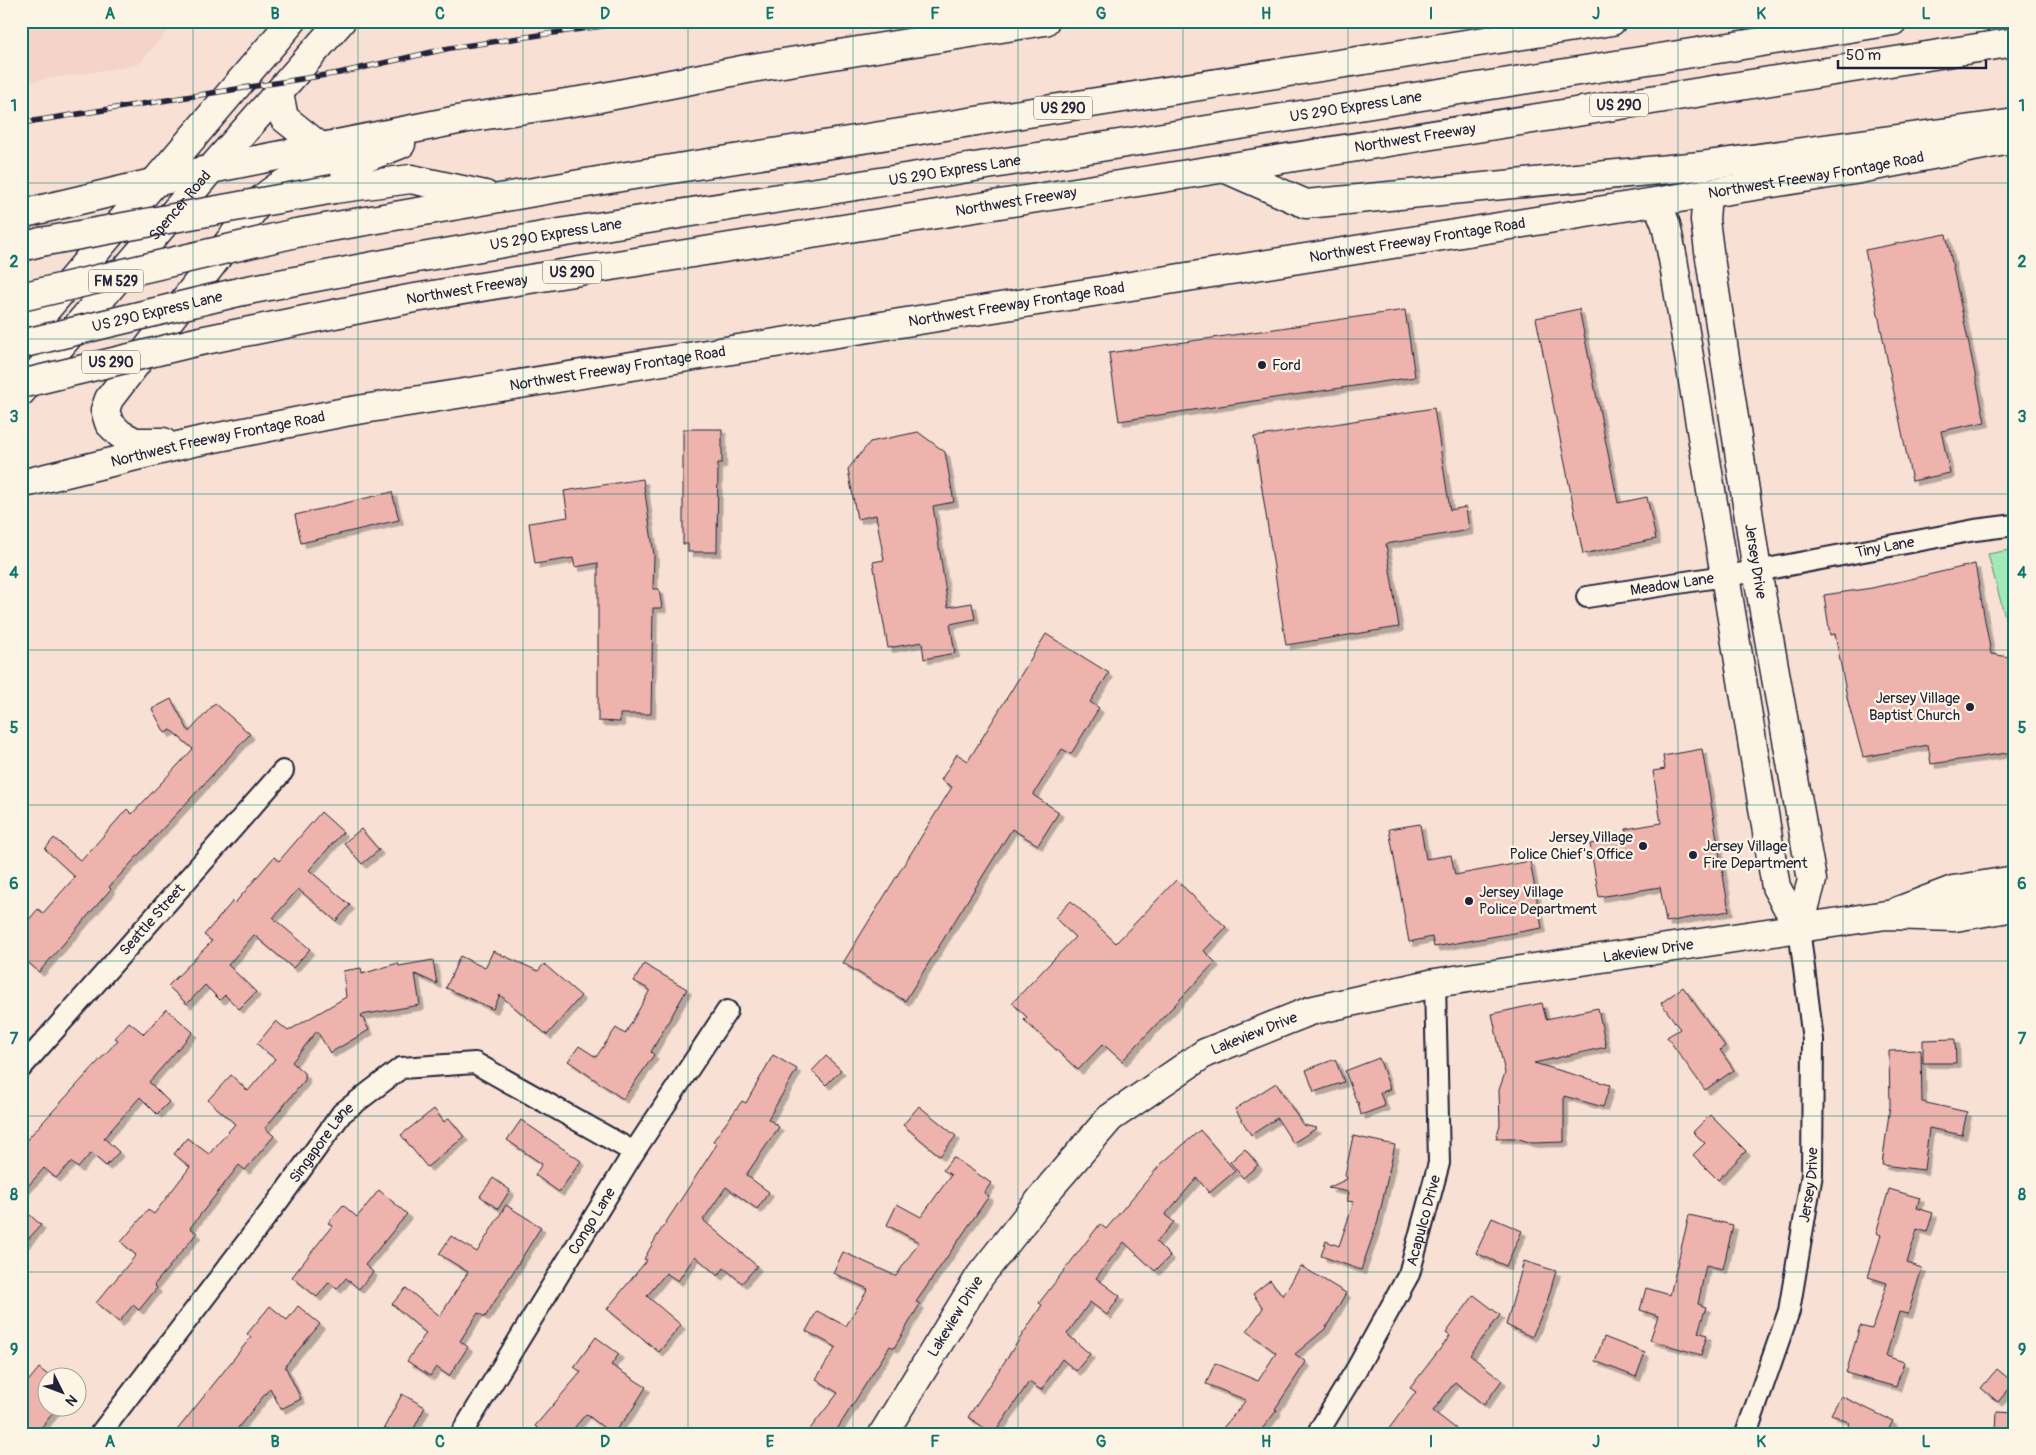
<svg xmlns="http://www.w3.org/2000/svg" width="2036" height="1455" font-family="Pangolin,sans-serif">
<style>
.built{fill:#f5d3c8}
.green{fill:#a1eab8;stroke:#62867a}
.building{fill:#eeb3ac;stroke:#22223b;filter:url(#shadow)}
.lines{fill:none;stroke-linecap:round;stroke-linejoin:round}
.street-casing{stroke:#22223b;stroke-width:24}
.secondary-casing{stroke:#22223b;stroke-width:31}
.primary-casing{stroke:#22223b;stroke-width:31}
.highway-casing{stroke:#22223b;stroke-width:31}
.street{stroke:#fcf5e5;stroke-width:20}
.secondary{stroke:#fcf5e5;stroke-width:28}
.primary{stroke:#fcf5e5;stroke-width:28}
.highway{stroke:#fcf5e5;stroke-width:28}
.rail-casing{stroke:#22223b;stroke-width:5.5}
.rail{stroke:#fcf5e5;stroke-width:4;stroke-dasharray:11;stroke-linecap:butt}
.highway-bridge-casing{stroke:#22223b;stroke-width:31;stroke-linecap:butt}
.highway-bridge{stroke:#fcf5e5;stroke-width:28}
.grid{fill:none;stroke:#0f766e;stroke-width:1;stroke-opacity:0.55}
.poi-dot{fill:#22223b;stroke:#fcf5e5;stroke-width:2}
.labels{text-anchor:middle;stroke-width:4.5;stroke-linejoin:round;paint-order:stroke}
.shield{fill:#fcf5e5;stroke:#63616e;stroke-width:1}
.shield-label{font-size:14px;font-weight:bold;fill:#22223b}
.street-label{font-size:15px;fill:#22223b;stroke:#fcf5e5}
.poi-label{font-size:15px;fill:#22223b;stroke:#fcf5e5;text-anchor:start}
.neatline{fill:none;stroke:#0f766e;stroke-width:2}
.grid-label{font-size:16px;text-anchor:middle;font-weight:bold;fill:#0f766e}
</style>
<defs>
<filter id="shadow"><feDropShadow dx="4.5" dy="4.5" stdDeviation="0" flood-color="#0004"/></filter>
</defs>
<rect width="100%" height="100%" fill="#f8e1d4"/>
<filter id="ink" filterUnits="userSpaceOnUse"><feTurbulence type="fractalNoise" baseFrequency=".02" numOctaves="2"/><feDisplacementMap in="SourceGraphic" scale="10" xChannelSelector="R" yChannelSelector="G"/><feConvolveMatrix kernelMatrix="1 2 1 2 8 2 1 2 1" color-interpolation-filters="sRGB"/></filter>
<g filter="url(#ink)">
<path class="built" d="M21 21H176L138 65 21 83Z"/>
<path class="green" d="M2015 549V655L1988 554Z"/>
<g class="building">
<path d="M1946 234 1985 422 1941 431 1950 473 1912 481 1865 250Z"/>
<path d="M1579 309 1618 503 1647 497 1656 539 1583 554 1536 318Z"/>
<path d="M1405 310 1415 377 1119 421 1109 353Z"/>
<path d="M1434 408 1450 510 1466 507 1469 530 1386 544 1399 627 1286 645 1254 437Z"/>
<path d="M683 429H722V463H718L717 552H688V544H683Z"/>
<path d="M918 432 945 452 954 502 933 506 948 607 972 603 975 619 950 624 955 653 924 659 922 642 888 648 873 562 884 560 876 515 857 519 848 469 870 442Z"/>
<path d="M643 479 654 555 653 589H659L662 608H653L651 714H620V722L598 721V563L575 567 573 558 535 564 529 523 568 517 564 491Z"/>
<path d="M392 492 399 520 301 543 295 515Z"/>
<path d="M1975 564 1991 654 2015 658 2014 752 1931 764 1928 745 1863 757 1848 702 1835 634 1830 635 1824 595 1872 588Z"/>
<path d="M1046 634 1109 673 1090 702 1099 708 1071 754 1062 749 1033 795 1059 812 1038 845 1012 829 905 1001 843 963 952 787 941 780 957 754 968 761Z"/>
<path d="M171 699 189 732 215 703 250 734 109 887 111 889 39 972 21 956V929L38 909 43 913 75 877 45 849 54 838 81 861 127 809 132 814 193 749 171 730 165 733 152 709Z"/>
<path d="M1702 749 1729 911 1666 922 1660 887 1599 897 1590 844 1628 838 1626 829 1661 823 1653 771 1665 769 1663 756Z"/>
<path d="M321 812 343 832 309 870 350 905 336 921 298 889 273 918 310 949 293 968 254 935 228 965 256 992 239 1009 225 995 220 1000 205 985 187 1004 168 986 212 941 204 935 233 901 235 903 274 857 279 861Z"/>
<path d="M1420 824 1426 859 1451 855 1455 875 1530 861 1542 928 1434 947 1432 937 1409 942 1389 829Z"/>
<path d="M361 829 379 850 362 864 344 843Z"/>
<path d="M1176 880 1226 927 1204 951 1215 962 1122 1061 1103 1044 1078 1070 1024 1020 1027 1017 1012 1003 1075 937 1055 918 1071 901 1116 943Z"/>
<path d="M493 951 538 971 544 964 581 996 547 1035 500 995 493 1009 446 988 460 956 485 968Z"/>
<path d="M433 960 437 984 415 974 420 1005 361 1015 369 1030 330 1053 317 1031 292 1062 305 1074V1080L265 1128 274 1136 245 1170 239 1165 190 1228 197 1233 154 1285 157 1288 139 1310 133 1305 119 1322 96 1303 136 1255 121 1242 148 1210 154 1214 190 1167 174 1154 187 1138 209 1154 235 1124 208 1100 231 1075 248 1091 275 1059 257 1044 276 1021 288 1031 346 997 343 971 361 968 362 974 398 963 399 966Z"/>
<path d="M644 964 687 989 651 1052 654 1055 623 1099 568 1061 579 1046 596 1057 616 1028 625 1034 650 990 634 981Z"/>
<path d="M1683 987 1725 1046 1720 1050 1734 1070 1705 1090 1667 1037 1680 1029 1661 1003Z"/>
<path d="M1542 1003 1546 1019 1598 1008 1606 1047 1534 1063 1610 1085 1603 1107 1564 1096V1142L1532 1143 1516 1138H1496L1500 1125 1499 1090 1505 1073 1492 1014Z"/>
<path d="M166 1009 193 1032 149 1082 169 1102 157 1114 140 1097 104 1138 119 1152 106 1166 91 1153 78 1168 71 1162 56 1178 44 1168 21 1194V1146L118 1040 115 1038 129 1022 144 1034Z"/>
<path d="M1955 1039 1956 1063H1923V1040Z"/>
<path d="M1921 1050 1922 1102 1967 1112 1962 1135 1929 1128 1924 1170 1882 1165 1890 1106 1889 1051Z"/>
<path d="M773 1055 797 1069 768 1119 779 1127 746 1175 769 1192 757 1209 726 1187 703 1220 757 1266 742 1283 724 1268 718 1276 695 1256 678 1281 666 1273 647 1296 681 1325 659 1352 607 1309 647 1260 644 1259 657 1236 717 1144 713 1141 742 1101 746 1103Z"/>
<path d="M826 1056 841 1070 826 1085 812 1071Z"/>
<path d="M1379 1058 1390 1089 1380 1093 1385 1106 1361 1115 1358 1102 1357 1103 1345 1071Z"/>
<path d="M1335 1059 1344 1082 1314 1092 1306 1070Z"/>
<path d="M1276 1083 1303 1125 1317 1128 1293 1143 1277 1118 1251 1135 1235 1109Z"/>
<path d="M919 1106 956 1136 940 1156 903 1125Z"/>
<path d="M434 1109 444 1122 449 1118 464 1137 427 1167 401 1135Z"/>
<path d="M1710 1115 1746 1151 1718 1180 1693 1155 1705 1143 1693 1132Z"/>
<path d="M521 1120 581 1161 559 1192 535 1175 542 1164 507 1140Z"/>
<path d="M1200 1130 1235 1171 1209 1193 1197 1178 1165 1215 1174 1222 1156 1242 1170 1256 1155 1271 1124 1242 1096 1278 1120 1296 1107 1315 1090 1302 1067 1334 1090 1354 1076 1371 1062 1359 1041 1390 1029 1382 994 1434 968 1417 1042 1305 1039 1303 1100 1224 1106 1229 1160 1165Z"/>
<path d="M1353 1136 1395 1145 1378 1221 1361 1270 1321 1256 1326 1241 1339 1246 1354 1202 1347 1201 1349 1192 1328 1188 1347 1179 1345 1175Z"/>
<path d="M1245 1149 1258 1165 1243 1178 1230 1162Z"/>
<path d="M953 1157 991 1183 984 1193 989 1196 916 1302 920 1304 894 1348 890 1346 834 1434H806L838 1393 816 1379 836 1347 806 1331 817 1311 846 1326 868 1289 833 1273 843 1252 896 1276 919 1242 887 1225 897 1204 921 1217 951 1175 943 1170Z"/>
<path d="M493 1178 510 1190 498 1209 480 1196Z"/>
<path d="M1889 1189 1920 1198 1917 1208 1933 1213 1927 1232 1917 1229 1907 1263 1922 1268 1908 1314 1899 1312 1886 1356 1904 1362 1896 1387 1846 1373 1860 1326 1872 1329 1887 1283 1868 1277 1881 1235 1876 1233Z"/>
<path d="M379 1190 407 1214 365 1265 373 1272 359 1289 346 1278 337 1289 329 1282 317 1297 292 1277 332 1226 328 1223 343 1205 357 1217Z"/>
<path d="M506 1205 541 1227 485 1317 478 1313 460 1341 468 1347 449 1376 436 1367 430 1376 407 1361 426 1333 392 1304 406 1288 440 1316 468 1272 439 1254 451 1236 477 1252Z"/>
<path d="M21 1207 41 1225 21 1247Z"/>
<path d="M1689 1215 1733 1225 1723 1269 1706 1265 1698 1304 1706 1307 1698 1332 1707 1335 1701 1355 1650 1340 1658 1316 1640 1310 1646 1288 1670 1295Z"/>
<path d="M1492 1218 1522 1231 1506 1266 1476 1253Z"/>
<path d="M1524 1261 1556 1271 1547 1302 1532 1337 1506 1325Z"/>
<path d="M1301 1266 1346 1293 1325 1329 1295 1354 1306 1362 1275 1409 1277 1410 1258 1434H1218L1246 1400 1206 1384 1215 1363 1258 1381 1276 1353 1247 1331 1263 1308 1253 1294 1270 1280 1283 1296Z"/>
<path d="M1474 1295 1500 1315 1470 1355 1502 1380 1484 1405 1455 1382 1433 1411 1463 1434H1385L1416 1392 1410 1388 1450 1336 1446 1333Z"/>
<path d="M270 1306 287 1320 298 1306 320 1324 285 1366 301 1399 281 1409 270 1388 233 1434H174L251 1337 247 1334Z"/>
<path d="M596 1337 619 1354 611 1365 646 1387 630 1413 612 1434 586 1414 569 1434H544L535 1426 581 1372 574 1367Z"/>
<path d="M1604 1337 1645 1353 1636 1377 1595 1361Z"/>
<path d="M39 1368 48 1375V1408H57L36 1434 21 1423V1390Z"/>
<path d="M1997 1369 2014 1383 1998 1402 1981 1388Z"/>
<path d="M402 1394 425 1407 411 1434H394L384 1428Z"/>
<path d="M1841 1396 1893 1421 1886 1434H1844L1850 1423 1831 1414Z"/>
<path d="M1997 1412 2015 1413V1434L1996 1433Z"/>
</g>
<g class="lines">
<g class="street-casing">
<g id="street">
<path id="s1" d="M1587 597 1757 571 1975 530 2015 525"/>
<path id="s2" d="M21 1068 283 771"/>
<path id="s3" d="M100 1434 279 1200 342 1113 401 1068 475 1063 634 1152"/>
<path id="s4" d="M461 1434 634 1152 727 1011"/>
<path id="s5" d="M1317 1434 1356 1370 1409 1274 1439 1163 1435 983"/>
<path id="s6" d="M1746 1434 1789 1311 1812 1174 1813 1040 1799 928"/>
</g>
</g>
<g class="secondary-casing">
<g id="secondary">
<path id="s7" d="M1707 193 1705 220 1709 251 1757 571 1812 880 1799 928"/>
<path d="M1657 202 1666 225 1673 259 1776 887 1799 928"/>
<path d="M21 214 211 169 473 117 599 98 752 68 1045 21"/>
<path d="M163 442H135L120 434 109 423 105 410 109 399 261 200C291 173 310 175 346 164 364 159 383 151 401 144"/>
<path id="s8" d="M21 484 194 442 345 412 1854 170 2015 139"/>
<path d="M1898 911 1953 890 2015 880"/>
<path id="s9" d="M883 1434 980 1276 1052 1185 1110 1118 1205 1053 1310 1011 1435 983 1886 915 1955 917 2015 907"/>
</g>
</g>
<g class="primary-casing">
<g id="primary">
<path d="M279 93 284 118 319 146"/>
<path d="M21 339 292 21"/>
<path id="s10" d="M21 392 211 169 341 21"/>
</g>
</g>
<g class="highway-casing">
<g id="highway">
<path d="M1224 168 1306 204 1700 166 2015 123"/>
<path d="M334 189 411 179 485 195"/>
<path d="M296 233 627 176 1612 21"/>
<path d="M21 247 41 242"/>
<path id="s11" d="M243 291 405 260 566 232 1893 21"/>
<path id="s12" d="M200 341 409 299 517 281 2015 42"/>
</g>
</g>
<use href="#street" class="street"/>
<use href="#secondary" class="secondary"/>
<use href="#primary" class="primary"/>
<use href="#highway" class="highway"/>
<g class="rail-casing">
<path id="rail" d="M21 123 339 73 450 48 636 21"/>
</g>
<use href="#rail" class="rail"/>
<g class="highway-bridge-casing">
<g id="highway-bridge">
<path d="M41 242 334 189"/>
<path d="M21 297 296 233"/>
<path id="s13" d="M21 344 243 291"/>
<path d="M21 384 200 341"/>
</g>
</g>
<use href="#highway-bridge" class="highway-bridge"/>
</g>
</g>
<path class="grid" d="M193 21V1434M358 21V1434M523 21V1434M688 21V1434M853 21V1434M1018 21V1434M1183 21V1434M1348 21V1434M1513 21V1434M1678 21V1434M1843 21V1434M21 183H2015M21 339H2015M21 494H2015M21 650H2015M21 805H2015M21 961H2015M21 1116H2015M21 1272H2015"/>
<g class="poi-dot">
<circle cx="1262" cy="365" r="5"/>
<circle cx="1970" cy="707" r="5"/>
<circle cx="1643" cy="846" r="5"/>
<circle cx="1693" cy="855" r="5"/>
<circle cx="1469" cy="901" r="5"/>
</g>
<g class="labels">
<g class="shield">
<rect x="1590" y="93.5" width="58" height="23" rx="4"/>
<rect x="1034" y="96.5" width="58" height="23" rx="4"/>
<rect x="543" y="260.5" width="58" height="23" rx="4"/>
<rect x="88.5" y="269.5" width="55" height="23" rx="4"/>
<rect x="82" y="350.5" width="58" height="23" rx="4"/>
</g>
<g class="shield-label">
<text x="1619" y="110">US 290</text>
<text x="1063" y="113">US 290</text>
<text x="572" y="277">US 290</text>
<text x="116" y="286">FM 529</text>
<text x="111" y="367">US 290</text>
</g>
<g class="street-label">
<text dy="5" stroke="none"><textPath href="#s11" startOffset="1128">US 290 Express Lane</textPath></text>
<text dy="5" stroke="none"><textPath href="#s12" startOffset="1232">Northwest Freeway</textPath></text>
<text dy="5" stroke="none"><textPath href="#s11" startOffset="722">US 290 Express Lane</textPath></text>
<text dy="5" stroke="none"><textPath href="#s8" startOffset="1822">Northwest Freeway Frontage Road</textPath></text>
<text dy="5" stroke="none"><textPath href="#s12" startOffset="828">Northwest Freeway</textPath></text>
<text dy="5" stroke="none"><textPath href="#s10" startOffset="245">Spencer Road</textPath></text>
<text dy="5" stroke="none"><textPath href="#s11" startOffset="318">US 290 Express Lane</textPath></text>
<text dy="5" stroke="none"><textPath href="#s8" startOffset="1418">Northwest Freeway Frontage Road</textPath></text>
<text dy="5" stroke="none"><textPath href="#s12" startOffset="272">Northwest Freeway</textPath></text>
<text dy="5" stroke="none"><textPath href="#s8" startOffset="1012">Northwest Freeway Frontage Road</textPath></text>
<text dy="5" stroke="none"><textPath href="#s13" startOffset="140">US 290 Express Lane</textPath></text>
<text dy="5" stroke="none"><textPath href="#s8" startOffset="608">Northwest Freeway Frontage Road</textPath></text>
<text dy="5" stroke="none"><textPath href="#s8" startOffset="202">Northwest Freeway Frontage Road</textPath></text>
<text dy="5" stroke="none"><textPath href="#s1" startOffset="302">Tiny Lane</textPath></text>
<text dy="5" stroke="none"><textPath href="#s7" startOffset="372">Jersey Drive</textPath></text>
<text dy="5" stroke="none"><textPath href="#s1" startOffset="86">Meadow Lane</textPath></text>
<text dy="5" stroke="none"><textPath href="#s2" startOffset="198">Seattle Street</textPath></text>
<text dy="5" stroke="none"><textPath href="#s9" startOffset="962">Lakeview Drive</textPath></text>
<text dy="5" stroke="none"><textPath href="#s9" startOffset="558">Lakeview Drive</textPath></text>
<text dy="5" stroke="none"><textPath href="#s3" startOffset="366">Singapore Lane</textPath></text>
<text dy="5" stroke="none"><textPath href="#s6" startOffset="258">Jersey Drive</textPath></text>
<text dy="5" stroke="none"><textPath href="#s4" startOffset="250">Congo Lane</textPath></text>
<text dy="5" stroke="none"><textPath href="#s5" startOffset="240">Acapulco Drive</textPath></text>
<text dy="5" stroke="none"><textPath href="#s9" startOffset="138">Lakeview Drive</textPath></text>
</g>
<g class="poi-label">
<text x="1272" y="370">Ford</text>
<text x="1960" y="703" text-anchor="end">Jersey Village<tspan x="1960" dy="17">Baptist Church</tspan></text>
<text x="1633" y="842" text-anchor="end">Jersey Village<tspan x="1633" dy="17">Police Chief's Office</tspan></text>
<text x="1703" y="851">Jersey Village<tspan x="1703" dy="17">Fire Department</tspan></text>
<text x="1479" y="897">Jersey Village<tspan x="1479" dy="17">Police Department</tspan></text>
</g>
</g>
<rect width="2036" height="1455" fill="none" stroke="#fcf5e5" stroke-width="55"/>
<g transform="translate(62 1392) rotate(132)"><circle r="24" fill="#fcf5e5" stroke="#a5a1a1"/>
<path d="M0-4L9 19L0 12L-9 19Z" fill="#22223b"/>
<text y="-8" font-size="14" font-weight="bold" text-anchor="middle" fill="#22223b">N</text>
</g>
<path d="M1838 60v8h148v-8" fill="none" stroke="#22223b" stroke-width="2.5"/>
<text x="1846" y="60" font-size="15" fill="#22223b" stroke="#fcf5e5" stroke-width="4" paint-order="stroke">50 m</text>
<rect x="28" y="28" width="1980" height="1400" class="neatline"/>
<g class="grid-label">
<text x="110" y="19">A</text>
<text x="275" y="19">B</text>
<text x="440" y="19">C</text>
<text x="605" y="19">D</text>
<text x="770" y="19">E</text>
<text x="935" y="19">F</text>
<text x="1101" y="19">G</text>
<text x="1266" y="19">H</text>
<text x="1431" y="19">I</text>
<text x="1596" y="19">J</text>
<text x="1761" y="19">K</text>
<text x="1926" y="19">L</text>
<text x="14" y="111">1</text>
<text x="2022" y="111">1</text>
<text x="14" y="267">2</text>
<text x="2022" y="267">2</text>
<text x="14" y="422">3</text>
<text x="2022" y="422">3</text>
<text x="14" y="578">4</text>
<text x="2022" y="578">4</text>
<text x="14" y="733">5</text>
<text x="2022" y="733">5</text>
<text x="14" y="889">6</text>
<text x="2022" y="889">6</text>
<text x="14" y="1044">7</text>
<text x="2022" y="1044">7</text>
<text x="14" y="1200">8</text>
<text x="2022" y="1200">8</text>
<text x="14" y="1355">9</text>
<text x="2022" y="1355">9</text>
<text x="110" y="1447">A</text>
<text x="275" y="1447">B</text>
<text x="440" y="1447">C</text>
<text x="605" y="1447">D</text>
<text x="770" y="1447">E</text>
<text x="935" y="1447">F</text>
<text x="1101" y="1447">G</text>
<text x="1266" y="1447">H</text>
<text x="1431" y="1447">I</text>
<text x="1596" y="1447">J</text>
<text x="1761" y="1447">K</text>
<text x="1926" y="1447">L</text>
</g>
</svg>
